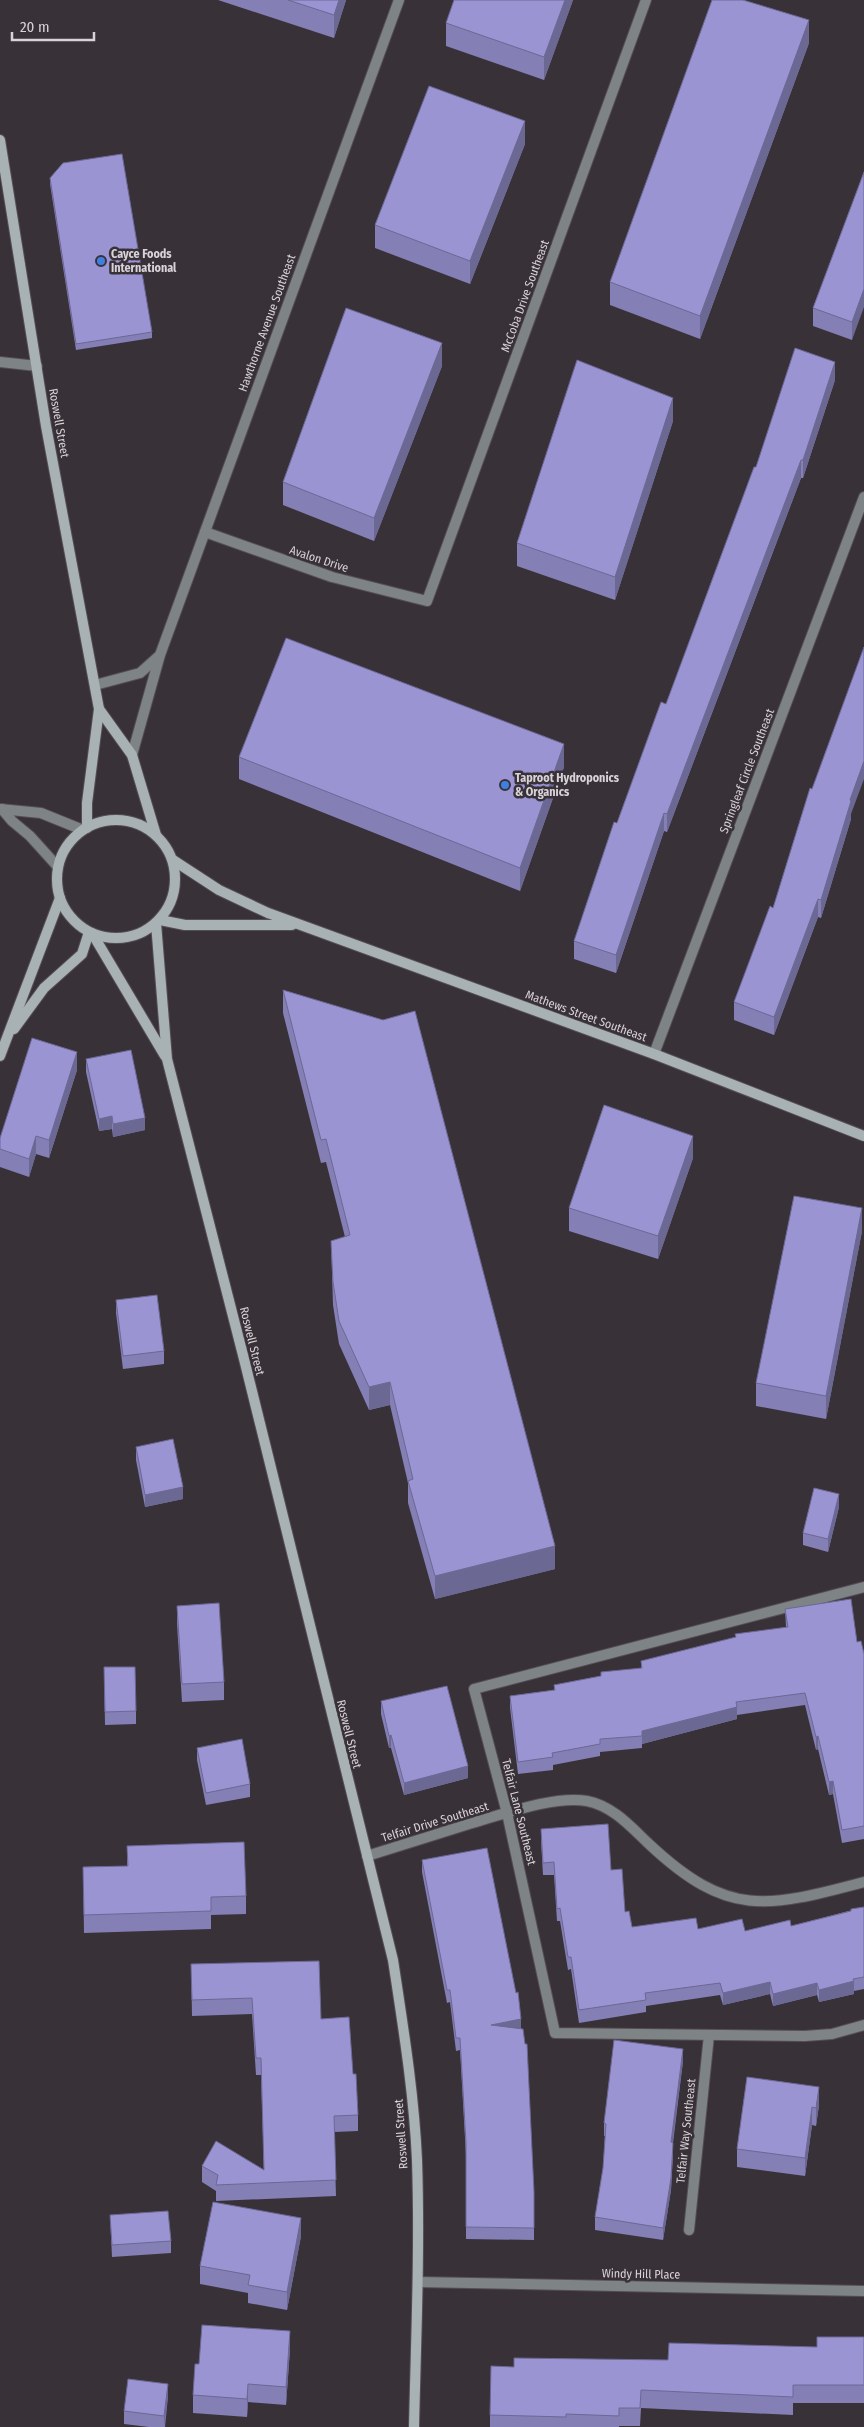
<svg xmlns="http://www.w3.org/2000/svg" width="864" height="2427" font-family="'Fira Sans Condensed',sans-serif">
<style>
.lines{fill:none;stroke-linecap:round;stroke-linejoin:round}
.street-casing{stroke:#564e55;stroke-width:12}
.secondary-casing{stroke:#564e55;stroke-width:12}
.street{stroke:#7e8486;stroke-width:10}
.secondary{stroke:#a8b2b4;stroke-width:10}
.wall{fill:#847fb5}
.shaded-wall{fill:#6c6894}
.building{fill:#9a94d3;stroke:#6c6894}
.shop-dot{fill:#3f7fe0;stroke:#393138;stroke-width:2}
.labels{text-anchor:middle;stroke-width:5;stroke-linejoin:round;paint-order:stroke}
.poi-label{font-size:12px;font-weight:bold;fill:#d8d3d8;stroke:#393138;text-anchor:start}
.street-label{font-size:12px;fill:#d8d3d8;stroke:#393138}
</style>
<rect width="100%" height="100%" fill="#393138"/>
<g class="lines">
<g class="street-casing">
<g id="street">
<path d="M0 362 37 366"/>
<path d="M205 532 332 577 427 601 646 0"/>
<path d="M95 685 140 673 159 656"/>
<path d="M132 755 160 655 399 0"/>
<path d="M0 809 41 813 83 830"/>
<path d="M2 809 12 821 30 836 58 867"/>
<path d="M654 1054 864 497"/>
<path d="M864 1587 474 1689 507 1813 555 2033 805 2036 832 2034 864 2025"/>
<path d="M367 1856C401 1845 435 1835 469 1824 501 1815 554 1795 587 1801 613 1806 631 1827 649 1844 728 1918 766 1908 864 1882"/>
<path d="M689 2230 709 2035"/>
<path d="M418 2282 864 2291"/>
</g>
</g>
<g class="secondary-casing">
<g id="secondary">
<path d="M0 140 46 426 99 709 87 803V828"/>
<path d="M99 709 132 755 156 835"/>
<circle cx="116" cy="879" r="59"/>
<path d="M173 860 219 890 268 913 654 1054 864 1136"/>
<path d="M160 920 185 925H292"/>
<path d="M156 923 167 1059 244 1359 393 1960C403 2026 414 2093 417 2160 420 2249 416 2338 414 2427"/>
<path d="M92 933 165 1056"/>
<path d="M14 1029 44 988 82 954 89 932"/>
<path d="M0 1056 60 898"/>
</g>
</g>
<use href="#street" class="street"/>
<use href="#secondary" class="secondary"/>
</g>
<g class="wall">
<path d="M218 0H346L334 38Z"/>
<path d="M573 0 544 80 446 46V23Z"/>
<path d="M809 43 700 339 610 305V282Z"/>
<path d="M525 144 470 284 375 248V225Z"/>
<path d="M864 172 852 340 813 326V308Z"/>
<path d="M50 178 152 332V338L76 350 50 184Z"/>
<path d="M442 366 374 541 283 505V482Z"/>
<path d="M835 380 803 478H801L667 832 664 831 616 973 574 959V941L617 823 666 704 756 467Z"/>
<path d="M673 421 615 600 517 566V543Z"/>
<path d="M239 757 564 767 520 891 239 779Z"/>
<path d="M851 814V819L821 918 818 917 774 1035 734 1020V1002L773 908Z"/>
<path d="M283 990 555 1569 435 1599 408 1503V1483L390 1405 369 1410 339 1344 333 1305 331 1241 345 1237 326 1162 321 1163 283 1013Z"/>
<path d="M86 1059 145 1130 113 1137 112 1129 99 1131 86 1072Z"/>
<path d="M77 1070 49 1158 36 1154 29 1177 0 1167V1138Z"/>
<path d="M693 1158 658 1259 569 1231V1208Z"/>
<path d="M862 1231 826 1419 756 1406V1383Z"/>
<path d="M116 1300 164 1351V1364L123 1369 116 1313Z"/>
<path d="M136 1447 183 1499 145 1507 136 1460Z"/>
<path d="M839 1507 828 1552 803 1545V1533Z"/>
<path d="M177 1606 224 1682V1700L182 1702 177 1624Z"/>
<path d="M785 1609 857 1642 864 1654V1839L842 1843 833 1794 829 1795 818 1749 816 1750 805 1705 737 1715V1719L642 1744V1748L600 1752V1756L553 1765V1770L518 1774 510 1708V1696L554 1690V1685L641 1668V1661L786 1627Z"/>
<path d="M104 1667 136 1711V1724L105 1725Z"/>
<path d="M381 1701 468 1778 404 1795 391 1748H389L381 1714Z"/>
<path d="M197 1748 250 1784V1797L206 1805 197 1760Z"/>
<path d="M541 1829 611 1870 625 1912 632 1927 698 1929 745 1931 791 1926 864 1907V1989L854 1991V1994L819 2002 817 1995 773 2006 770 1994 723 2005 720 1995 646 2006V2012L579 2023 571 1969 568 1970 560 1921H557L554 1875H543L541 1841Z"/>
<path d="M127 1846 246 1896V1914L211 1915V1929L84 1933 83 1867 127 1866Z"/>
<path d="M422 1860 521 2029 534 2192V2240L466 2239V2156L460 2050 456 2051 450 2002 447 2003 422 1872Z"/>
<path d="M191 1964 321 2019 353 2074 358 2115V2131L334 2132 336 2196 216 2201V2191L202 2182V2166L264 2170 261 2075H256L252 2014 192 2016Z"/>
<path d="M683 2061 673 2143V2155L671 2190 663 2240 595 2230V2217L603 2168 605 2136H604V2123Z"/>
<path d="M747 2077 819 2105 816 2126 812 2125 805 2176 737 2167V2149Z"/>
<path d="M110 2215 171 2241V2253L112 2257Z"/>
<path d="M301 2236 287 2310 248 2303V2293L200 2284V2266Z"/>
<path d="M864 2337V2403H793V2415L641 2408 640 2426H619V2427H490V2415L514 2367 668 2360 817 2347Z"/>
<path d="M290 2349 286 2405 248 2402 247 2417 193 2413V2395L199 2364Z"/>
<path d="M168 2396 165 2427H149L124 2424V2411Z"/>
</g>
<g class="shaded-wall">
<path d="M339 0H346L334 38V15Z"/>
<path d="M565 0H573L544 80V57Z"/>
<path d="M809 20V43L700 339V316Z"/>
<path d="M525 121V144L470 284V261Z"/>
<path d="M864 289V307L852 340V322Z"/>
<path d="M442 343V366L374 541V518Z"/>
<path d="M835 362V380L803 478V460Z"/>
<path d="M673 398V421L615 600V577Z"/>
<path d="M801 460V478L667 832V814Z"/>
<path d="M564 744V767L520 891V868Z"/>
<path d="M864 761V779L851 814V819L821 918V900L850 800Z"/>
<path d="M664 813V831L616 973V955Z"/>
<path d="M818 899V917L774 1035V1017Z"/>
<path d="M77 1052V1070L49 1158V1140Z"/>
<path d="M112 1116V1129L99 1131V1119Z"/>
<path d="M145 1118V1130L113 1137V1124Z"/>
<path d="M36 1136V1154L29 1177V1159Z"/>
<path d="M693 1136V1158L658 1259V1236Z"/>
<path d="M862 1208V1231L826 1419V1396Z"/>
<path d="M390 1382V1405L369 1410V1387Z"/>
<path d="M183 1487V1499L145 1507V1495Z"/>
<path d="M839 1494V1507L828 1552V1539Z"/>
<path d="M555 1546V1569L435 1599V1576Z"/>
<path d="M737 1707V1719L642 1744V1731Z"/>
<path d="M391 1735V1748H389V1736Z"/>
<path d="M818 1736V1749L816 1750V1737Z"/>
<path d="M468 1766V1778L404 1795V1783Z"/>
<path d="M833 1781V1794L829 1795V1782Z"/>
<path d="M854 1981V1994L819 2002V1990Z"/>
<path d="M770 1982V1994L723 2005V1993Z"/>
<path d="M817 1983V1995L773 2006V1994Z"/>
<path d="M521 2019V2031L491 2025Z"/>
<path d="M683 2049V2061L671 2155V2142Z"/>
<path d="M819 2087V2105L816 2126V2108Z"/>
<path d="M812 2107V2125L805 2176V2158Z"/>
<path d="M673 2143 671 2190 663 2240V2228Z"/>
<path d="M301 2218V2236L287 2310V2292Z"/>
<path d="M290 2331V2349L286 2405V2387Z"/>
<path d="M168 2384V2396L164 2427V2416Z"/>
<path d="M248 2384V2402L247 2417V2399Z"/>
</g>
<g class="building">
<path d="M288 0H339L334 15Z"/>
<path d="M454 0H565L544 57 446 23Z"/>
<path d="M712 0H743L809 20 700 316 610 282Z"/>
<path d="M429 86 525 121 470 261 375 225Z"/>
<path d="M122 154 152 332 76 344 50 178 63 163Z"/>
<path d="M864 172V289L852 322 813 308Z"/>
<path d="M346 308 442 343 374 518 283 482Z"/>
<path d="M795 348 835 362 803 460H801L667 814 664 813 616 955 574 941 614 822 617 823 661 702 666 704 754 467H756Z"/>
<path d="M577 360 673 398 615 577 517 543Z"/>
<path d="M286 638 564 744 520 868 239 757Z"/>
<path d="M864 647V761L850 800 851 801 821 900 818 899 774 1017 734 1002 770 906 773 908 810 788 812 789Z"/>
<path d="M283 990 383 1020 415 1011 555 1546 435 1576 408 1481 413 1479 390 1382 369 1387 339 1321 333 1282 331 1241 350 1235 326 1139 321 1140Z"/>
<path d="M32 1038 77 1052 49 1140 36 1136 29 1159 0 1149V1138Z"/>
<path d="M131 1050 145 1118 113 1124 112 1116 99 1119 86 1059Z"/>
<path d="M604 1105 693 1136 658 1236 569 1208Z"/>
<path d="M794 1196 862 1208 826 1396 756 1383Z"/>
<path d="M157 1295 164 1351 123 1356 116 1300Z"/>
<path d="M173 1439 183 1487 145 1495 136 1447Z"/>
<path d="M814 1488 839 1494 828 1539 803 1533Z"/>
<path d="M851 1599 857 1642 861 1641 864 1654V1826L842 1830 833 1781 829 1782 818 1736 816 1737 805 1693 736 1702 737 1707 642 1731V1736L600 1739V1744L552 1753 553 1757 518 1762 510 1696 555 1690 554 1685 601 1676V1672L642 1668 641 1661 736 1637 735 1634 788 1627 785 1609Z"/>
<path d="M219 1603 224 1682 182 1684 177 1606Z"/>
<path d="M104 1667H135L136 1711 105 1712Z"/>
<path d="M447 1686 468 1766 404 1783 391 1735 389 1736 381 1701Z"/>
<path d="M242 1739 250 1784 206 1793 197 1748Z"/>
<path d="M608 1824 611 1870 622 1869 625 1912 629 1911 632 1927 696 1918 698 1929 742 1919 745 1931 790 1920 791 1926 851 1911V1909L864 1907V1977L853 1979 854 1981 819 1990 817 1983 773 1994 770 1982 723 1993 720 1983 645 1993 646 2000 579 2010 571 1957H568L560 1908 557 1909 554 1862 543 1863 541 1829Z"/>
<path d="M244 1842 246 1896 211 1897V1911L84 1915 83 1867 128 1866 127 1846Z"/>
<path d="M487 1848 516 1993 518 1992 521 2019 491 2025 523 2029 525 2044H527L534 2192V2228L466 2227V2143L460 2038H456L450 1990H447L422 1860Z"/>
<path d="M319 1961 321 2019 349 2017 353 2074H356L358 2115 334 2116 336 2180 216 2185 218 2175 202 2166 216 2141 264 2170 261 2058H256L252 1998 192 2000 191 1964Z"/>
<path d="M614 2040 683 2049 671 2142 673 2143 671 2178 663 2228 595 2217 603 2168 606 2124 604 2123Z"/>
<path d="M747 2077 819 2087 816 2108 812 2107 805 2158 737 2149Z"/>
<path d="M213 2202 301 2218 287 2292 248 2285 250 2275 200 2266Z"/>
<path d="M168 2211 171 2241 112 2245 110 2215Z"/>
<path d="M202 2325 290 2331 286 2387 248 2384 247 2399 193 2395 195 2364H199Z"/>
<path d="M817 2337H864V2385H793V2397L641 2390 640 2408H619V2416L566 2414V2417L490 2415 491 2366 514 2367V2358L668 2360 669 2343 817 2347Z"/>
<path d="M128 2379 168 2384 164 2416 124 2411Z"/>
</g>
<g class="shop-dot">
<circle cx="101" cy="261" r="5"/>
<circle cx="505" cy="785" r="5"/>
</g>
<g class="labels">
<g class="poi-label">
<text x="111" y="258">Cayce Foods<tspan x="111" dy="14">International</tspan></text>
<text x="515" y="782">Taproot Hydroponics<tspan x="515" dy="14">&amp; Organics</tspan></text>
</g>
<g class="street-label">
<text transform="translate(525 296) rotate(-70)" y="4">McCoba Drive Southeast</text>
<text transform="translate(267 323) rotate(-70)" y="4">Hawthorne Avenue Southeast</text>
<text transform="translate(59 423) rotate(80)" y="4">Roswell Street</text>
<text transform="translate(319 559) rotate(18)" y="4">Avalon Drive</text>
<text transform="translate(747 771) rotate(-69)" y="4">Springleaf Circle Southeast</text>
<text transform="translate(586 1016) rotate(20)" y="4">Mathews Street Southeast</text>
<text transform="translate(252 1341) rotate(76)" y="4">Roswell Street</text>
<text transform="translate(349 1734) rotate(76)" y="4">Roswell Street</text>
<text transform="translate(519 1812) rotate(76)" y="4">Telfair Lane Southeast</text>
<text transform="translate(435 1822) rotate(-17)" y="4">Telfair Drive Southeast</text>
<text transform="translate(686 2131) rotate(-84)" y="4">Telfair Way Southeast</text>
<text transform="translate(401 2134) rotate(-94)" y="4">Roswell Street</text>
<text transform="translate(641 2274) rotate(1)" y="4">Windy Hill Place</text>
</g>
</g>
<path d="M12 32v8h82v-8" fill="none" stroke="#d8d3d8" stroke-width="2.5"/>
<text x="20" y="32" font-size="15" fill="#d8d3d8" stroke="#393138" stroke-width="4" paint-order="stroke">20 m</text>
</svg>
